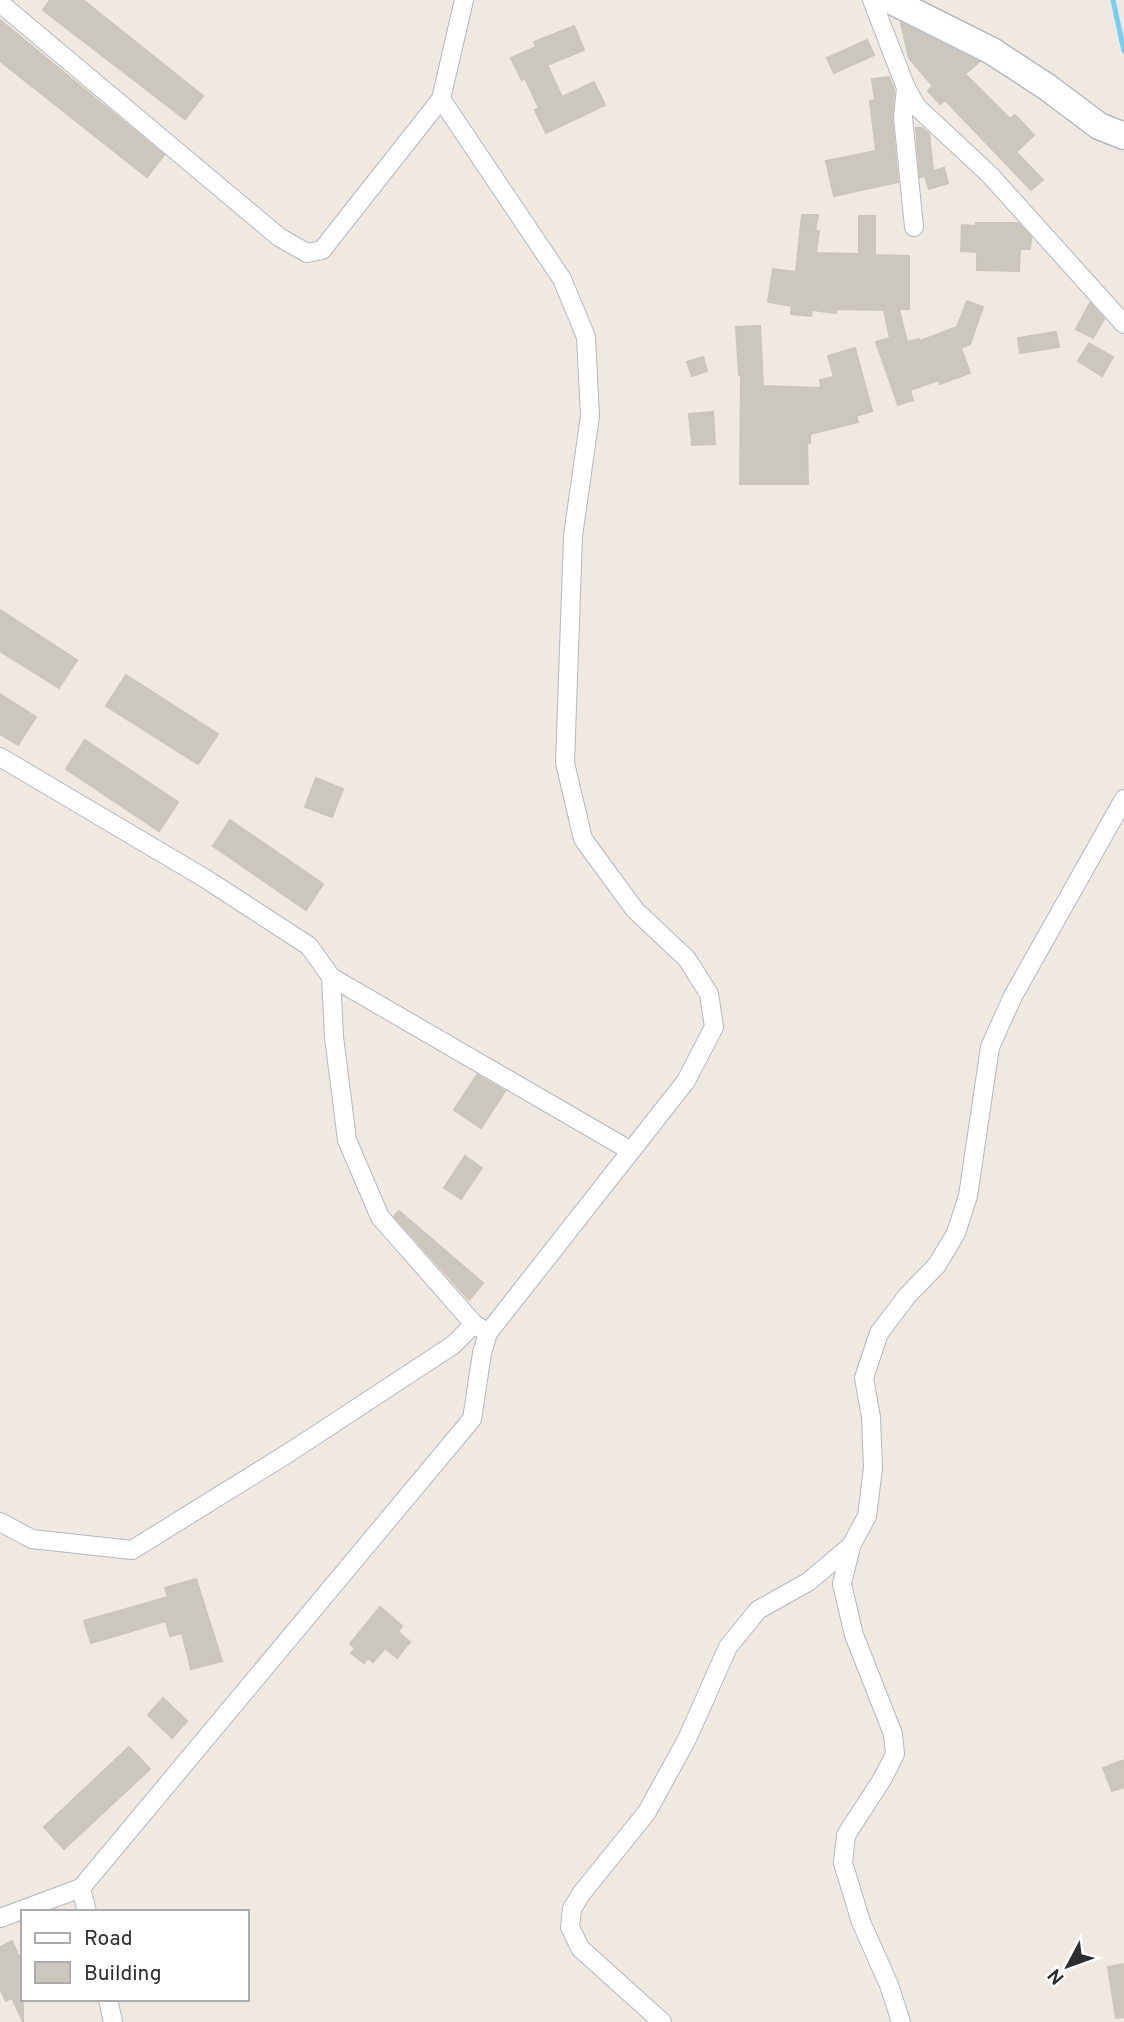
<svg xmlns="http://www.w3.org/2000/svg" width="1124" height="2022" font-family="Overpass,sans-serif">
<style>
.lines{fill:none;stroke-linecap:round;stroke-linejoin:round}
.stream{stroke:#75cff0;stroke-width:5}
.building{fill:#cbc7bf;stroke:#cbc5ba;stroke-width:2}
.street-casing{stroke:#b4b7c1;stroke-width:20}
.secondary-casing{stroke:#b4b7c1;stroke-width:29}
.street{stroke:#fff;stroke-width:18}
.secondary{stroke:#fff;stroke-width:26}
</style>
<rect width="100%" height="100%" fill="#efe9e1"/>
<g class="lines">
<path class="stream" d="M1113 0 1124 51"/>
</g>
<g class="building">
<path d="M50 0H83L203 96 185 119 43 10Z"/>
<path d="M0 20 164 155 147 177 0 61Z"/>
<path d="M901 23 979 62 965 74 1010 119 1015 115 1034 135 1016 152 1043 180 1031 190 945 100 940 104 928 91 933 86 909 58Z"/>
<path d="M574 26 584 50 547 65 562 97 594 82 605 105 546 133 535 110 539 108 525 78 522 80 511 58 536 47 534 42Z"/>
<path d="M867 40 874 55 834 73 827 58Z"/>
<path d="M889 77 894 90 892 118 898 182 834 196 826 161 876 151 870 101 875 100 872 79Z"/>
<path d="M916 128H922L929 134 933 171 944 168 948 183 929 189 925 176 920 177Z"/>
<path d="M802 215H818L815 231H819L816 253 859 254V216H875V255L909 256V309H899L907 342 919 339 920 341 957 327 967 301 983 307 970 344 961 348 970 373 940 384 939 380 910 390 913 400 898 405 876 342 890 338 884 310 836 309V313L812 310 811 316 791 314 792 306 768 302 773 269 796 272Z"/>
<path d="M976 223H1018L1031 237 1030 249H1020L1019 271 977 270V252L961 251 962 225 976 226Z"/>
<path d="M1090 303 1104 319 1093 338 1076 329Z"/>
<path d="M760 326 763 386 821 388 820 380 834 377 828 356 855 348 872 411 856 416 858 422 810 434V443H807L808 484H740L741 375H739L736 327Z"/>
<path d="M1056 332 1059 347 1020 353 1018 338Z"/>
<path d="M1089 343 1113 357 1102 376 1078 361Z"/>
<path d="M703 357 707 371 692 376 687 362Z"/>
<path d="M713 412 715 444 692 445 689 414Z"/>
<path d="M0 610 77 660 59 688 0 651Z"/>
<path d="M126 675 218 734 198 764 106 706Z"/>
<path d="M0 694 36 717 18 745 0 734Z"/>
<path d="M85 740 178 802 159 831 66 769Z"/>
<path d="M316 778 343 789 332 817 305 807Z"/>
<path d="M230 820 323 884 306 910 213 846Z"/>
<path d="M477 1075 505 1091 481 1128 454 1110Z"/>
<path d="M465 1156 482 1168 461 1199 444 1188Z"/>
<path d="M399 1211 483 1283 469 1300 394 1216Z"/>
<path d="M196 1579 222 1661 191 1669 182 1633 170 1636 166 1621 91 1643 84 1621 168 1597 165 1588Z"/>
<path d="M380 1607 402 1626 398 1632 410 1642 397 1658 385 1648 373 1662 368 1658 364 1663 351 1653 355 1648 350 1644Z"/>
<path d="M163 1698 187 1721 172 1738 148 1715Z"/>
<path d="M129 1747 150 1769 64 1849 44 1827Z"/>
<path d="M1124 1760V1787L1112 1791 1103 1768Z"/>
<path d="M12 1941 19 1957 23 1955V2022L12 1998 6 2001 0 1989V1947Z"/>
<path d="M1124 1964V2017L1116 2018 1108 1967Z"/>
</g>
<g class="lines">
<g class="street-casing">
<g id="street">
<path d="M872 0 906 88 917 107 990 175 1124 324"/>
<path d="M0 3 279 237 307 253 322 250 441 99"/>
<path d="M906 88 903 117 914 227"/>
<path d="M0 757 206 879 309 946 331 977 334 1037 347 1140 380 1217 474 1324 488 1333"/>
<path d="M331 977 631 1151"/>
<path d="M0 1522 32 1539 132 1550 290 1452 453 1345 474 1324"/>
<path d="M87 1912 81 1888 472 1419 482 1353 488 1333 686 1081 714 1027 709 994 687 959 635 910 583 839 565 763 573 536 590 416 586 337 562 279 441 99 464 0"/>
<path d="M0 1918 81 1888"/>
<path d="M108 1999 113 2022"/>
<path d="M662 2022 580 1948 570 1927 572 1909 581 1894 647 1812 687 1739 728 1647 758 1610 808 1582 851 1546"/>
<path d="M901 2022 889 1985 861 1922 843 1863 846 1835 883 1778 895 1754 893 1734 854 1635 842 1584 851 1546 867 1516 873 1468 871 1417 864 1378 879 1333 907 1296 937 1265 956 1233 968 1196 990 1047 1013 996 1124 799"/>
</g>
</g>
<g class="secondary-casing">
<path id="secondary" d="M890 0 992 51 1047 87 1099 126 1124 136"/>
</g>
<use href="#street" class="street"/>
<use href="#secondary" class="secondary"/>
</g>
<rect x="21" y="1910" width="228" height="91" fill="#ffffff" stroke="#ababab" stroke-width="2"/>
<rect x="35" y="1933" width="35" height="10" fill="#ffffff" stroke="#ababab" stroke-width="2"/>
<text x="84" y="1945" font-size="21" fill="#2e2e2e">Road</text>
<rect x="35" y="1962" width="35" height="21" fill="#cbc7bf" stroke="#ababab" stroke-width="2"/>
<text x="84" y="1980" font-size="21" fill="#2e2e2e">Building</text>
<g transform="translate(1068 1966) rotate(229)" stroke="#ffffff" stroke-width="5" paint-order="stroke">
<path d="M0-5L12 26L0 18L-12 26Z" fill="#2e2e2e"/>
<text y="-10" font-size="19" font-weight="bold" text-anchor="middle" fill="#2e2e2e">N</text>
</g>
</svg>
